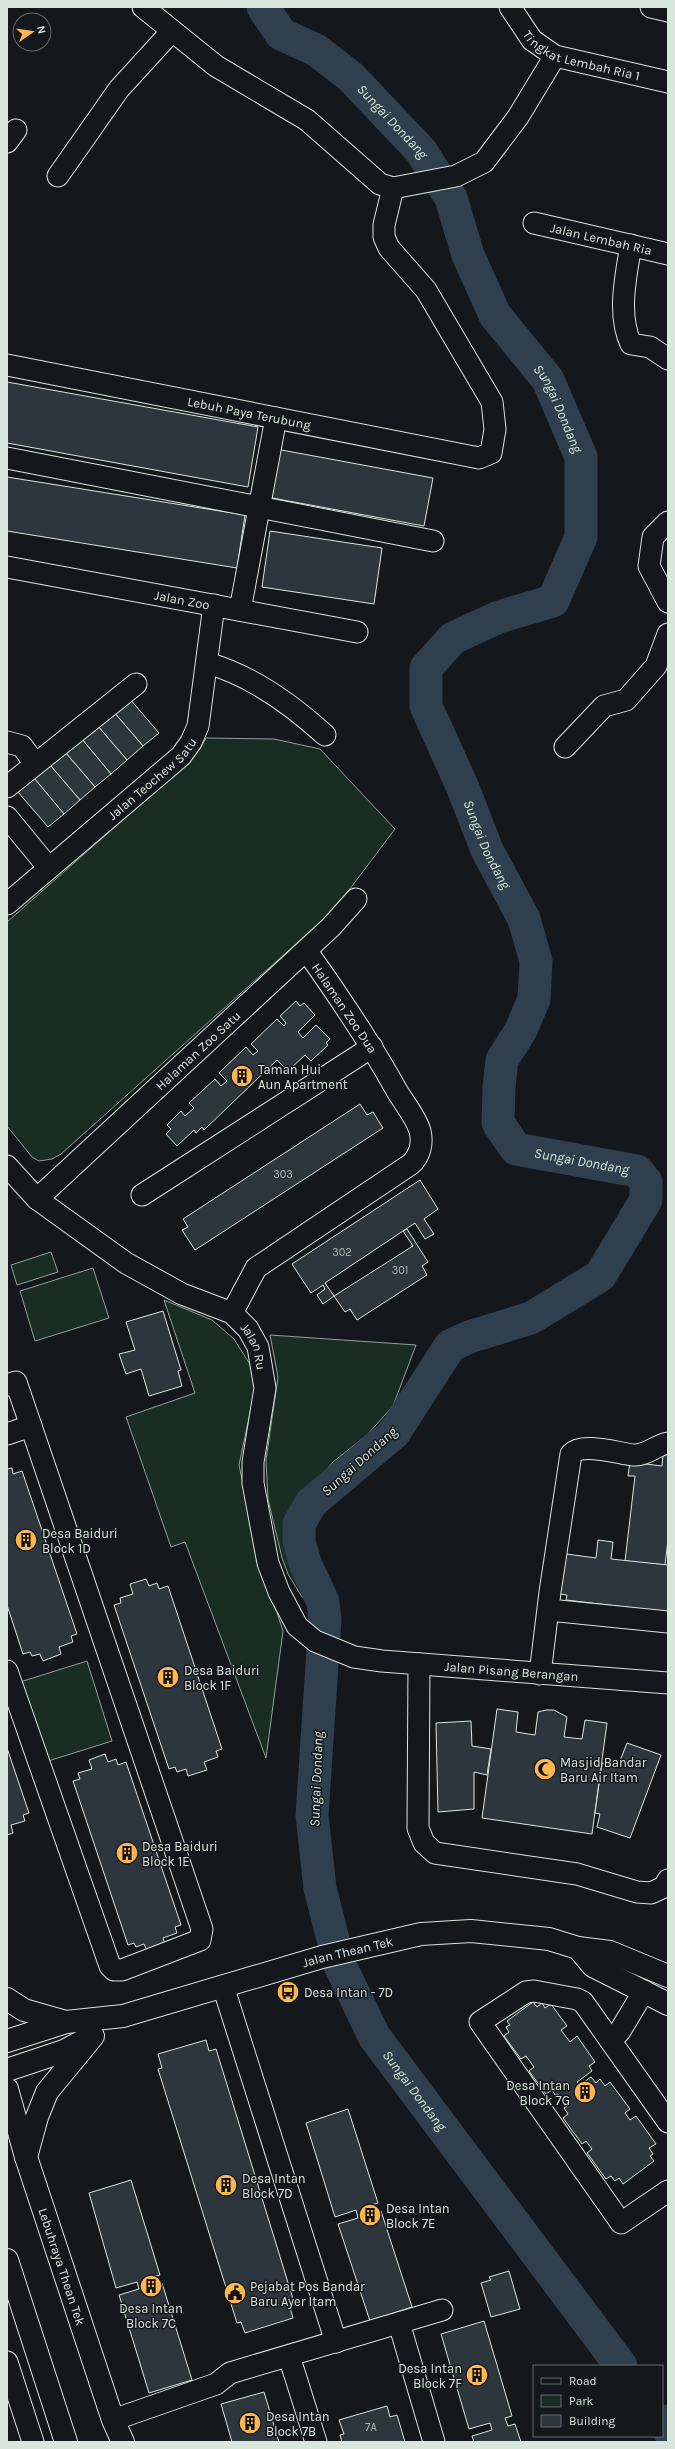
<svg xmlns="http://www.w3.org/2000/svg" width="675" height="2449" font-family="Karla,sans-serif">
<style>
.green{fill:#1a2d24;stroke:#939e99}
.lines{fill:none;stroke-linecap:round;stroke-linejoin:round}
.river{stroke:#2f3f4d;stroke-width:33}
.building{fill:#2c363c;stroke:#d8e6dc}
.minor-casing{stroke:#d8e6dc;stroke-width:23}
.major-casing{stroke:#d8e6dc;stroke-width:24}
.minor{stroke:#14181c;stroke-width:21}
.major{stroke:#14181c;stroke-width:22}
.labels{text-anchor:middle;stroke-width:3;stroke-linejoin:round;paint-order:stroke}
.number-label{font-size:11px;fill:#adbab4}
.street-label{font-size:13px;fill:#d8e6dc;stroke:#14181c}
.poi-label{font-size:13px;fill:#d8e6dc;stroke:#14181c;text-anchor:start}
.water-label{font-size:14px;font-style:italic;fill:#d8e6dc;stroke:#14181c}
</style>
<rect width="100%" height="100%" fill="#14181c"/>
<g class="green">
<path d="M206 738 274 739 320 749 395 829 334 910 61 1154 52 1159 39 1161 32 1157 7 1126V922L184 766 200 749Z"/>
<path d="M51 1252 58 1272 17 1285 11 1265Z"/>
<path d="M93 1268 109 1318 35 1341 20 1291Z"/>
<path d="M164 1300 212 1320 234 1339 253 1369 255 1389 239 1465 258 1554 283 1631 266 1758 185 1542 171 1547 126 1417 195 1393Z"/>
<path d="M270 1335 416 1345 393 1406 367 1435 333 1462 292 1511 287 1527 298 1562 319 1603 302 1597 288 1574 282 1558 268 1499 266 1460 278 1377Z"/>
<path d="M87 1661 112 1741 45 1762 20 1682Z"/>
</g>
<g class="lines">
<g class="river">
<path id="s1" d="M263 7 281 34 316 50 351 77 421 151 451 198 468 255 495 315 548 380 581 457V537L553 601 499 617 453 638 426 668V706L463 788 487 850 524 919 536 961 534 999 521 1030 502 1060 499 1087 498 1123 516 1149 637 1171 646 1182V1200L600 1276 531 1318 469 1337 450 1346 394 1433 311 1503 299 1524V1541L305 1563 323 1602 325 1620 312 1815 320 1888 339 1963 374 2036 621 2366"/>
<path d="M662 2421 668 2429"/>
</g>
</g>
<g class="building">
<path d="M7 382 258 427 248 487 7 443Z"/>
<path d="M276 449 433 478 424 526 267 497Z"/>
<path d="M7 477 245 515 237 568 7 531Z"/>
<path d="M270 531 382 548 374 604 262 587Z"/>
<path d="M129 698 159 733 143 746 113 711Z"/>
<path d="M113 711 143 746 127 760 97 725Z"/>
<path d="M97 725 127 760 111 774 81 738Z"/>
<path d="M81 738 111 774 95 787 65 752Z"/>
<path d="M65 752 95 787 80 800 50 765Z"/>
<path d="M50 765 80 800 64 814 34 778Z"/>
<path d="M34 778 64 814 48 827 18 792Z"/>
<path d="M296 1001 300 1006 304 1003 315 1015 298 1032 303 1038 316 1025 330 1039 326 1043 328 1045 311 1061 305 1055 288 1071 277 1060 204 1130 202 1127 196 1133 194 1130 177 1146 166 1134 171 1129 167 1125 181 1111 185 1116 194 1108 189 1103 215 1079 221 1086 227 1081 219 1073 246 1047 253 1055 258 1051 251 1044 277 1019 284 1026 286 1023 280 1016Z"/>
<path d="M360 1104 367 1115 373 1112 383 1128 195 1250 182 1230 188 1227 183 1219Z"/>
<path d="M420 1180 438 1209 424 1219 434 1234 425 1239 415 1223 325 1283 334 1296 323 1304 317 1295 325 1289 323 1285 311 1293 292 1264Z"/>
<path d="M407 1229 428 1262 422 1266 427 1275 357 1320 350 1309 345 1312 334 1296 413 1246 403 1231Z"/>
<path d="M163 1311 181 1370 178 1371 182 1386 149 1396 141 1369 126 1374 119 1354 135 1350 126 1322Z"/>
<path d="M663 1454 668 1455V1540L665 1565 625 1561 635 1476H628L630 1462 662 1466Z"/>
<path d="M12 1468 13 1474 22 1471 77 1634 71 1636 73 1642 59 1647 61 1654 43 1661 40 1654 32 1656 30 1652 23 1654 7 1605V1469Z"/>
<path d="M598 1540 613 1542 611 1559 668 1565V1612L566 1600 567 1595 554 1593 559 1553 596 1558Z"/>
<path d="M146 1579 149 1586 157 1583 159 1589 168 1586 222 1749 216 1751 218 1757 204 1762 207 1770 188 1776 186 1769 177 1772 175 1767 169 1769 114 1605 121 1603 120 1598 133 1594 130 1584Z"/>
<path d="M497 1709 518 1712 516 1732 535 1735 538 1712 546 1710H554L567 1717 564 1737 582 1739 585 1720 607 1723 592 1834 482 1818Z"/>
<path d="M471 1721 472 1746 491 1749 487 1775 474 1772V1809L438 1812 436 1723Z"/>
<path d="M627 1743 661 1755 630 1838 597 1827 600 1814 595 1813 602 1763 618 1766Z"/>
<path d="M7 1748 29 1813 23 1815 25 1821 11 1825 13 1833 7 1835Z"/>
<path d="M105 1754 108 1762 116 1759 118 1765 126 1762 181 1925 175 1927 177 1933 163 1938 165 1945 147 1951 144 1944 136 1947 134 1943 128 1945 73 1781 80 1779 78 1773 92 1769 89 1760Z"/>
<path d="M533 2002 537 2007 542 2003 545 2008 551 2004 567 2026 561 2030 570 2042 577 2036 595 2062 589 2066 592 2071 577 2082 580 2085 591 2077 596 2083 600 2079 605 2086 610 2082 630 2109 625 2113 630 2120 636 2116 656 2144 649 2148 653 2154 650 2156 654 2161 623 2184 619 2178 615 2181 611 2176 606 2179 587 2153 592 2149 586 2141 582 2144 563 2118 568 2114 564 2108 567 2106 558 2094 555 2095 552 2090 546 2094 529 2071 534 2067 526 2056 521 2059 504 2036 509 2032 506 2027 510 2025 507 2021Z"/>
<path d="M206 2040 209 2051 216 2049 294 2302 289 2304 293 2318 245 2333 241 2322 237 2323 158 2069 162 2068 158 2054Z"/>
<path d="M348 2109 378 2203 371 2205 374 2213 381 2211 412 2307 370 2321 338 2224 358 2218 356 2210 335 2217 306 2123Z"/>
<path d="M131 2180 160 2275 153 2277 155 2285 162 2283 192 2380 149 2393 119 2295 139 2289 137 2282 116 2288 89 2193Z"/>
<path d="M509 2271 520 2309 491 2317 481 2283 491 2280 489 2277Z"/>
<path d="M484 2321 512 2416 505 2418 508 2426 515 2424 521 2442H474L472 2436 492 2430 490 2423 469 2429 441 2334Z"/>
<path d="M264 2392 279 2442H232L221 2404Z"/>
<path d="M387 2406 390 2417 397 2415 405 2442H342L340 2435 344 2434 339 2420Z"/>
</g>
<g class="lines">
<g class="minor-casing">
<g id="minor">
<path d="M143 7 216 66 307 120 380 184 393 188 456 176 484 162 518 117 555 56"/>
<path id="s2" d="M510 7 532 40 555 56 668 82"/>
<path d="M651 7 668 11"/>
<path d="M7 142 16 130"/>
<path d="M58 176 119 89 172 31"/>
<path id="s3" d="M534 223 668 254"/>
<path d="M631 245C626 275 617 315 631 344L650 347 668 359"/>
<path id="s4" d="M7 365 479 458 491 453 495 429 492 402 426 290 389 248 384 237V225L393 188"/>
<path d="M7 458 433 541"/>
<path d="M668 522 653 537 649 566 668 602"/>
<path id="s5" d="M7 567 357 632"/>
<path d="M240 610 276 418"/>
<path d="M207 663C250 675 292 705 325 735"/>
<path d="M7 742 22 746 35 764"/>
<path d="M565 747 604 706 626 700 656 666 668 634"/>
<path d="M7 787 136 684"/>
<path d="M7 817 48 867"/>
<path id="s6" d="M7 904 181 756 191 742 198 726 214 605"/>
<path id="s7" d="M7 1166 37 1199 126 1263 182 1294 232 1313 248 1329 258 1347 265 1388 253 1462V1483L268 1563 279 1592 297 1626 315 1641 354 1657 382 1661 668 1683"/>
<path d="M142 1195 372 1047"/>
<path id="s8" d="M37 1199 331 927 356 899"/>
<path d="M232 1313 256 1268 411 1164C420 1156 423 1143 420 1131 416 1117 404 1103 397 1091 370 1042 338 995 306 950"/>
<path d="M7 1385 16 1382 202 1929 200 1940 122 1970H114L110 1966 7 1671"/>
<path d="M7 1434 31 1426"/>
<path d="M549 1610 668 1622"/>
<path d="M419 1664 418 1828 424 1843 435 1853 577 1874 637 1892 651 1893 664 1887 668 1880"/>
<path d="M540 1674 550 1592 571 1454C582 1442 617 1453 633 1455 646 1456 656 1445 668 1443"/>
<path d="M223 1986 336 2342"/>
<path d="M611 2041 620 2031 644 1991"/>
<path d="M668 2122 583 2002 577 1999 534 1991 526 1992 480 2022 621 2223 668 2191"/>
<path d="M399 2323 434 2442"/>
<path d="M289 2356 316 2442"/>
<path d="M7 2362 33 2442"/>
<path d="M113 2420 216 2384 230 2373 442 2310"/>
</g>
</g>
<g class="major-casing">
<g id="major">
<path d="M578 1948 593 1966 668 2004"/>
<path d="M7 1999 24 2010 66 2022"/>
<path id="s9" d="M7 2041 66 2022 123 2016 322 1957 421 1934 471 1931 549 1939 578 1948 610 1952 668 1976"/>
<path d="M7 2070 64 2051 85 2040"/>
<path id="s10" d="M7 2089 26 2157 113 2420 123 2442"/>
<path d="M26 2157 37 2117 47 2092 93 2036"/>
<path d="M7 2260 66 2442"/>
</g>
</g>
<use href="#minor" class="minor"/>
<use href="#major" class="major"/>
</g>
<defs>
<g id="building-disc" transform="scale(1.15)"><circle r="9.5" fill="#ffb74d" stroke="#14181c"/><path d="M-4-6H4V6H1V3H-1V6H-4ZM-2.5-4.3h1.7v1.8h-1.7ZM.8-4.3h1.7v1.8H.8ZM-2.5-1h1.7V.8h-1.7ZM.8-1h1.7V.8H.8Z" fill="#111"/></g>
<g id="mosque-disc" transform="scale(1.15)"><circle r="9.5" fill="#ffb74d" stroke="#14181c"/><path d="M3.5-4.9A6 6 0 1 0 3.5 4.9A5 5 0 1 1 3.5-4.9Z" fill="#111"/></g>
<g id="bus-disc" transform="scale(1.15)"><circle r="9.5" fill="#ffb74d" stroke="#14181c"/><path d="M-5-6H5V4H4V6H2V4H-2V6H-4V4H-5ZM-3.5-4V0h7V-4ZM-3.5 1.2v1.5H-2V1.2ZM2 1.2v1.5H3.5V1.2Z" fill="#111"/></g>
<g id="civic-disc" transform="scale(1.15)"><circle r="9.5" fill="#ffb74d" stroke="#14181c"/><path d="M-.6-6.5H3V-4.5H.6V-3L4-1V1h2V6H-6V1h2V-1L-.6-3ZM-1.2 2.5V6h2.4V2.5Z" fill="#111"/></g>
</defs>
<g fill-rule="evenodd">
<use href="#building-disc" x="242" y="1076"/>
<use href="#building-disc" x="26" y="1540"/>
<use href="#building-disc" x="168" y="1677"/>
<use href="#mosque-disc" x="545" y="1769"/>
<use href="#building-disc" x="127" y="1853"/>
<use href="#bus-disc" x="288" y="1992"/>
<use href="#building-disc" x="585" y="2092"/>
<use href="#building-disc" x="226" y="2185"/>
<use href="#building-disc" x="370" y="2215"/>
<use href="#building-disc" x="151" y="2286"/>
<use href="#civic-disc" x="235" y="2293"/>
<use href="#building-disc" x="477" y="2375"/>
<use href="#building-disc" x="250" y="2423"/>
</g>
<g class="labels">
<g class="number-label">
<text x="283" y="1178">303</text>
<text x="342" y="1256">302</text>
<text x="400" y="1274">301</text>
<text x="371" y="2431">7A</text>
</g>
<g class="street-label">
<text dy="5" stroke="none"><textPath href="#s2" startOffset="92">Tingkat Lembah Ria 1</textPath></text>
<text dy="5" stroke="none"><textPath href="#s3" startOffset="69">Jalan Lembah Ria</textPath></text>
<text dy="5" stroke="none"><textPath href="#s4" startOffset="247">Lebuh Paya Terubung</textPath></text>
<text dy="5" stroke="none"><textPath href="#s5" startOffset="178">Jalan Zoo</textPath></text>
<text dy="5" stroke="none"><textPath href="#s6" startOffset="192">Jalan Teochew Satu</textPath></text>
<text transform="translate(345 1008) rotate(56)" y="5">Halaman Zoo Dua</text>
<text dy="5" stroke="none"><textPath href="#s8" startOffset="219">Halaman Zoo Satu</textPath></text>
<text dy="5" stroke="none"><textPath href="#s7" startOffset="313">Jalan Ru</textPath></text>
<text dy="5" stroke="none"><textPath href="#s7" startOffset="827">Jalan Pisang Berangan</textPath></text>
<text dy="5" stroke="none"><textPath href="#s9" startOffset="353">Jalan Thean Tek</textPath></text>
<text dy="5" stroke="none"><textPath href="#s10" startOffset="186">Lebuhraya Thean Tek</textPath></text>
</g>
<g class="poi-label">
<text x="258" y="1074">Taman Hui<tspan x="258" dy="15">Aun Apartment</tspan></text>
<text x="42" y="1538">Desa Baiduri<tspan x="42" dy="15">Block 1D</tspan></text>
<text x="184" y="1675">Desa Baiduri<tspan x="184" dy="15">Block 1F</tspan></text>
<text x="560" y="1767">Masjid Bandar<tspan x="560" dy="15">Baru Air Itam</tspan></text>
<text x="142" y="1851">Desa Baiduri<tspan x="142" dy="15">Block 1E</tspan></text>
<text x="304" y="1997">Desa Intan - 7D</text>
<text x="570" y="2090" text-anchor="end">Desa Intan<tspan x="570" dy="15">Block 7G</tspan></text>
<text x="242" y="2183">Desa Intan<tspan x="242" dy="15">Block 7D</tspan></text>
<text x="386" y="2213">Desa Intan<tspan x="386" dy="15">Block 7E</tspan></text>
<text x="250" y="2291">Pejabat Pos Bandar<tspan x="250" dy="15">Baru Ayer Itam</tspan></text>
<text x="151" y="2313" text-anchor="middle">Desa Intan<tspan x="151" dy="15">Block 7C</tspan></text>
<text x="462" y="2373" text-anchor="end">Desa Intan<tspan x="462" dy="15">Block 7F</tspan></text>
<text x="266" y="2421">Desa Intan<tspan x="266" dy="15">Block 7B</tspan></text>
</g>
<g class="water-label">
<text dy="5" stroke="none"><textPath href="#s1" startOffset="176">Sungai Dondang</textPath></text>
<text dy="5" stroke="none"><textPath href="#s1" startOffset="512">Sungai Dondang</textPath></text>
<text dy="5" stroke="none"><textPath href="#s1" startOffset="1052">Sungai Dondang</textPath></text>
<text dy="5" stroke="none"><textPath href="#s1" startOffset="1448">Sungai Dondang</textPath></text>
<text transform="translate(359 1461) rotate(-42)" y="5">Sungai Dondang</text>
<text transform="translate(316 1779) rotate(-88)" y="5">Sungai Dondang</text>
<text dy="5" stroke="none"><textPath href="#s1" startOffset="2624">Sungai Dondang</textPath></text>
</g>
</g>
<rect width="675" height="2449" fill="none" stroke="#d8e6dc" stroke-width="16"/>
<rect x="533" y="2365" width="130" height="72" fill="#14181c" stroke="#626a69"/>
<rect x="541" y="2378" width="20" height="6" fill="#14181c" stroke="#626a69"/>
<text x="569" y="2385" font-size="12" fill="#d8e6dc">Road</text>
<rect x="541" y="2395" width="20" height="12" fill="#1a2d24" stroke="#626a69"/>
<text x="569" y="2405" font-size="12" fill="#d8e6dc">Park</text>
<rect x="541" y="2415" width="20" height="12" fill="#2c363c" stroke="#626a69"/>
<text x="569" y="2425" font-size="12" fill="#d8e6dc">Building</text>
<g transform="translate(32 32) rotate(77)"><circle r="19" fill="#14181c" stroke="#626a69"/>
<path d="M0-3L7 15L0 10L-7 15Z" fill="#ffb74d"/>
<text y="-6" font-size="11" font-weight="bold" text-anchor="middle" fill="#d8e6dc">N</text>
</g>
</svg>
